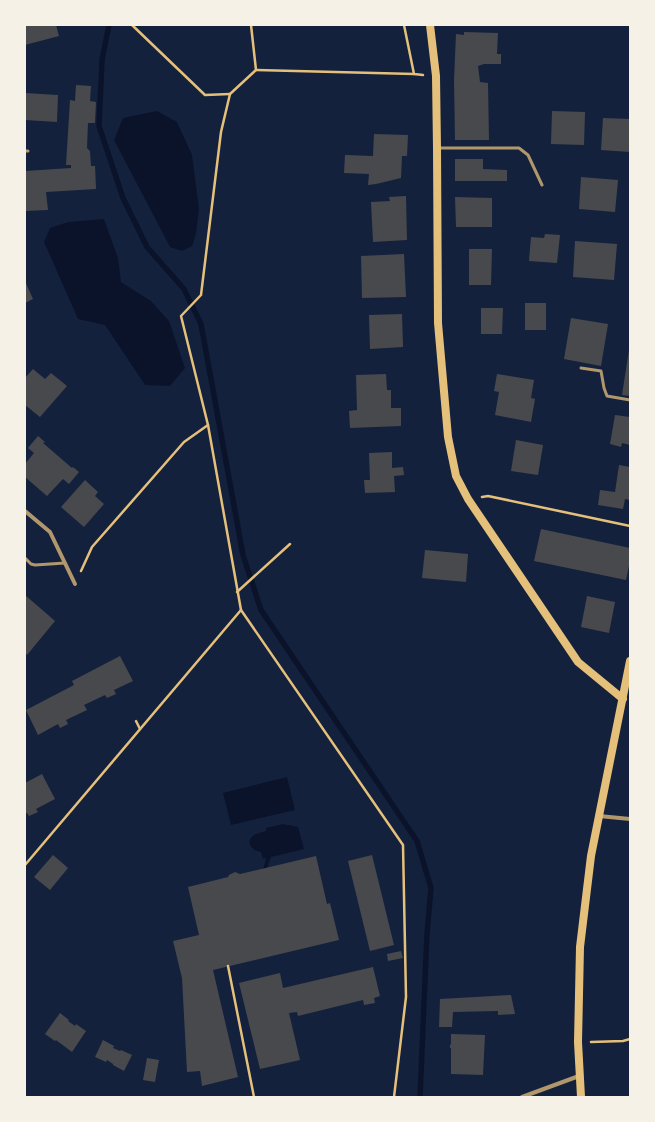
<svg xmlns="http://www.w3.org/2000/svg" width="655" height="1122" font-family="'Work Sans',sans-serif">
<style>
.water{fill:#0b132b}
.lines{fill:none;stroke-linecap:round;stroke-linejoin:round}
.stream{stroke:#0b132b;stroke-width:5.5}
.building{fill:#48494c}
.path{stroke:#e5c07b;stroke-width:2.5}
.service{stroke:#b1986c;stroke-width:3}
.minor{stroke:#b1986c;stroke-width:4}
.secondary{stroke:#e5c07b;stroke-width:8}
</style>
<rect width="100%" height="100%" fill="#14213d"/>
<g class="water">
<path d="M157 111 177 122 192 155 199 209 196 234 192 246 182 251 170 247 114 140 123 118Z"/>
<path d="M104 219 118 258 121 282 151 301 169 321 185 368 170 386 145 385 105 325 78 319 44 242 50 228 68 222Z"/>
<path d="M287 777 295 810 231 825 223 793Z"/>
<path d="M283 824 298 827 304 849 271 857 267 868 263 870 266 858 263 859 261 852C252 851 244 842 254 835 257 833 263 832 266 831V828Z"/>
</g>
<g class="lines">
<path class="stream" d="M109 25 102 60 99 126 123 198 147 247 184 289 201 324 243 555 261 610 417 841 431 888 427 933 420 1097"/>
</g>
<g class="building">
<path d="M25 25H56L59 36 25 45Z"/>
<path d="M464 32 498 33 497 54H501V64H484L478 66 480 82 488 83 489 140H455L454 80 456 34 464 35Z"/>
<path d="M76 85 91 86 90 101 96 102 95 123H88L87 148 90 151 91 166H95L96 189 46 192 48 210 25 211V171L71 168V165H66L70 100 75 101Z"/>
<path d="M25 93 58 95 57 122 25 120Z"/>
<path d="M552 111 585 112 584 145 551 144Z"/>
<path d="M603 118 630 119V152L601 150Z"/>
<path d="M374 134 408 135 407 156H402L401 178 376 184 368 185 369 174 344 173 345 155 373 156Z"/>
<path d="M455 159H483V169L507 170V181H455Z"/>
<path d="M581 177 618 180 615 212 579 209Z"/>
<path d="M406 196 407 240 373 242 371 202 390 201 389 197Z"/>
<path d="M455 197 492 198V227H456Z"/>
<path d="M545 234 560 235 557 263 529 261 531 237 544 238Z"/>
<path d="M575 241 617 244 614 280 573 277Z"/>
<path d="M469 249H492L491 285H469Z"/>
<path d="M404 254 406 297 362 298 361 256Z"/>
<path d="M25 281 33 299 25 303Z"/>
<rect x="525" y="303" width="21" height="27"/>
<path d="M481 308H503L502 334H481Z"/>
<path d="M402 314 403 347 370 349 369 315Z"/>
<path d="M571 318 608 324 601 366 564 359Z"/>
<path d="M629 350H630V396L622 395Z"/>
<path d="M33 369 45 379 51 373 67 386 40 417 25 405V378Z"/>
<path d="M386 374 387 390H391V408H401V426L350 428 349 411 357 410 356 375Z"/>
<path d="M497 374 534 380 531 398 535 399 531 422 495 415 499 392 494 391Z"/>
<path d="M615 415 630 417V445L622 443 621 447 610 444Z"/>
<path d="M38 436 45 442 43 443 72 468 73 467 79 472 69 484 63 479 47 496 25 477V464L34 453 28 448Z"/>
<path d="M516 440 543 445 538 475 511 471Z"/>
<path d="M392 452V468L403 467 404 475 394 476 395 492 365 493 364 480H370L369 453Z"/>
<path d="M619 465 630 467V500L625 499 623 509 598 505 600 490 615 492Z"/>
<path d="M85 480 98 492 95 496 104 504 84 527 61 507Z"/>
<path d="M541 529 630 548V561L626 580 534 561Z"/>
<path d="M425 550 468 554 466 582 422 578Z"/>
<path d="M25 595 55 621 27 655 25 653Z"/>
<path d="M587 596 615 602 609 633 581 627Z"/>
<path d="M120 656 133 681 114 690 116 694 107 698 105 695 84 705 87 710 66 720 68 724 60 728 58 724 38 735 26 710 74 685 72 681Z"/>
<path d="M42 774 55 799 36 809 38 812 29 816 27 813 25 814V783Z"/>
<path d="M53 855 68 868 50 890 34 877Z"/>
<path d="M372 855 394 945 370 951 348 861Z"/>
<path d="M316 856 327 904 330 903 339 940 213 970 238 1077 202 1086 200 1071 187 1072 182 978 173 941 199 935 188 887 228 877 229 875 235 872 240 874Z"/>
<path d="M401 951 403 958 388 961 387 954Z"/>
<path d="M373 967 380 996 374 998 375 1003 364 1005 363 1000 298 1016 297 1012 289 1013 300 1060 260 1069 239 983 280 973 283 988Z"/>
<path d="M511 995 515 1014 498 1015V1011L453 1012 452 1027H439L440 999Z"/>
<path d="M60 1013 69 1020 68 1021 75 1026 76 1024 86 1031 72 1052 56 1040 55 1041 45 1034Z"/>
<path d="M451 1034 485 1035 483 1075 451 1074V1048H450V1044L451 1045Z"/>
<path d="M103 1040 114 1046 113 1048 120 1051 121 1050 132 1055 124 1071 113 1065V1064L107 1060 106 1062 95 1057Z"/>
<path d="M147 1058 159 1060 155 1082 143 1080Z"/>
</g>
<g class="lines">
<g class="path">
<path d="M132 25 205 95 230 94"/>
<path d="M251 25 256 70 230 94 221 132 201 295 181 316 208 425 241 610 403 845 406 997 394 1097"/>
<path d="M404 25 414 74 423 75"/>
<path d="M256 70 414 74"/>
<path d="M482 497 488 496 630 526"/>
<path d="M81 571 92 547 184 442 208 425"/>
<path d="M237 592 290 544"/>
<path d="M136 721 140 729"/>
<path d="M25 865 241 610"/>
<path d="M228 966 254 1097"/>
<path d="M591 1042 623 1041 630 1039"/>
</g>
<g class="service">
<path d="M437 148H519L528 155 542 185"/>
<path d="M25 151H28"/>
<path d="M581 368 601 371 604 388 607 396 630 400"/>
<path d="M25 558 31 564 35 565 65 563"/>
</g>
<g class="minor">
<path d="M25 511 50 532 75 584"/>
<path d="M599 816 630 819"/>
<path d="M522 1097 579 1076"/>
</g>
<g class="secondary">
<path d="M430 25 436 76 437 148 438 323 448 437 456 476 468 499 578 662 623 699"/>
<path d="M581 1097 578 1042 580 947 591 856 630 661"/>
</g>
</g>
<rect width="655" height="1122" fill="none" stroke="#f6f1e7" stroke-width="52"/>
</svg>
